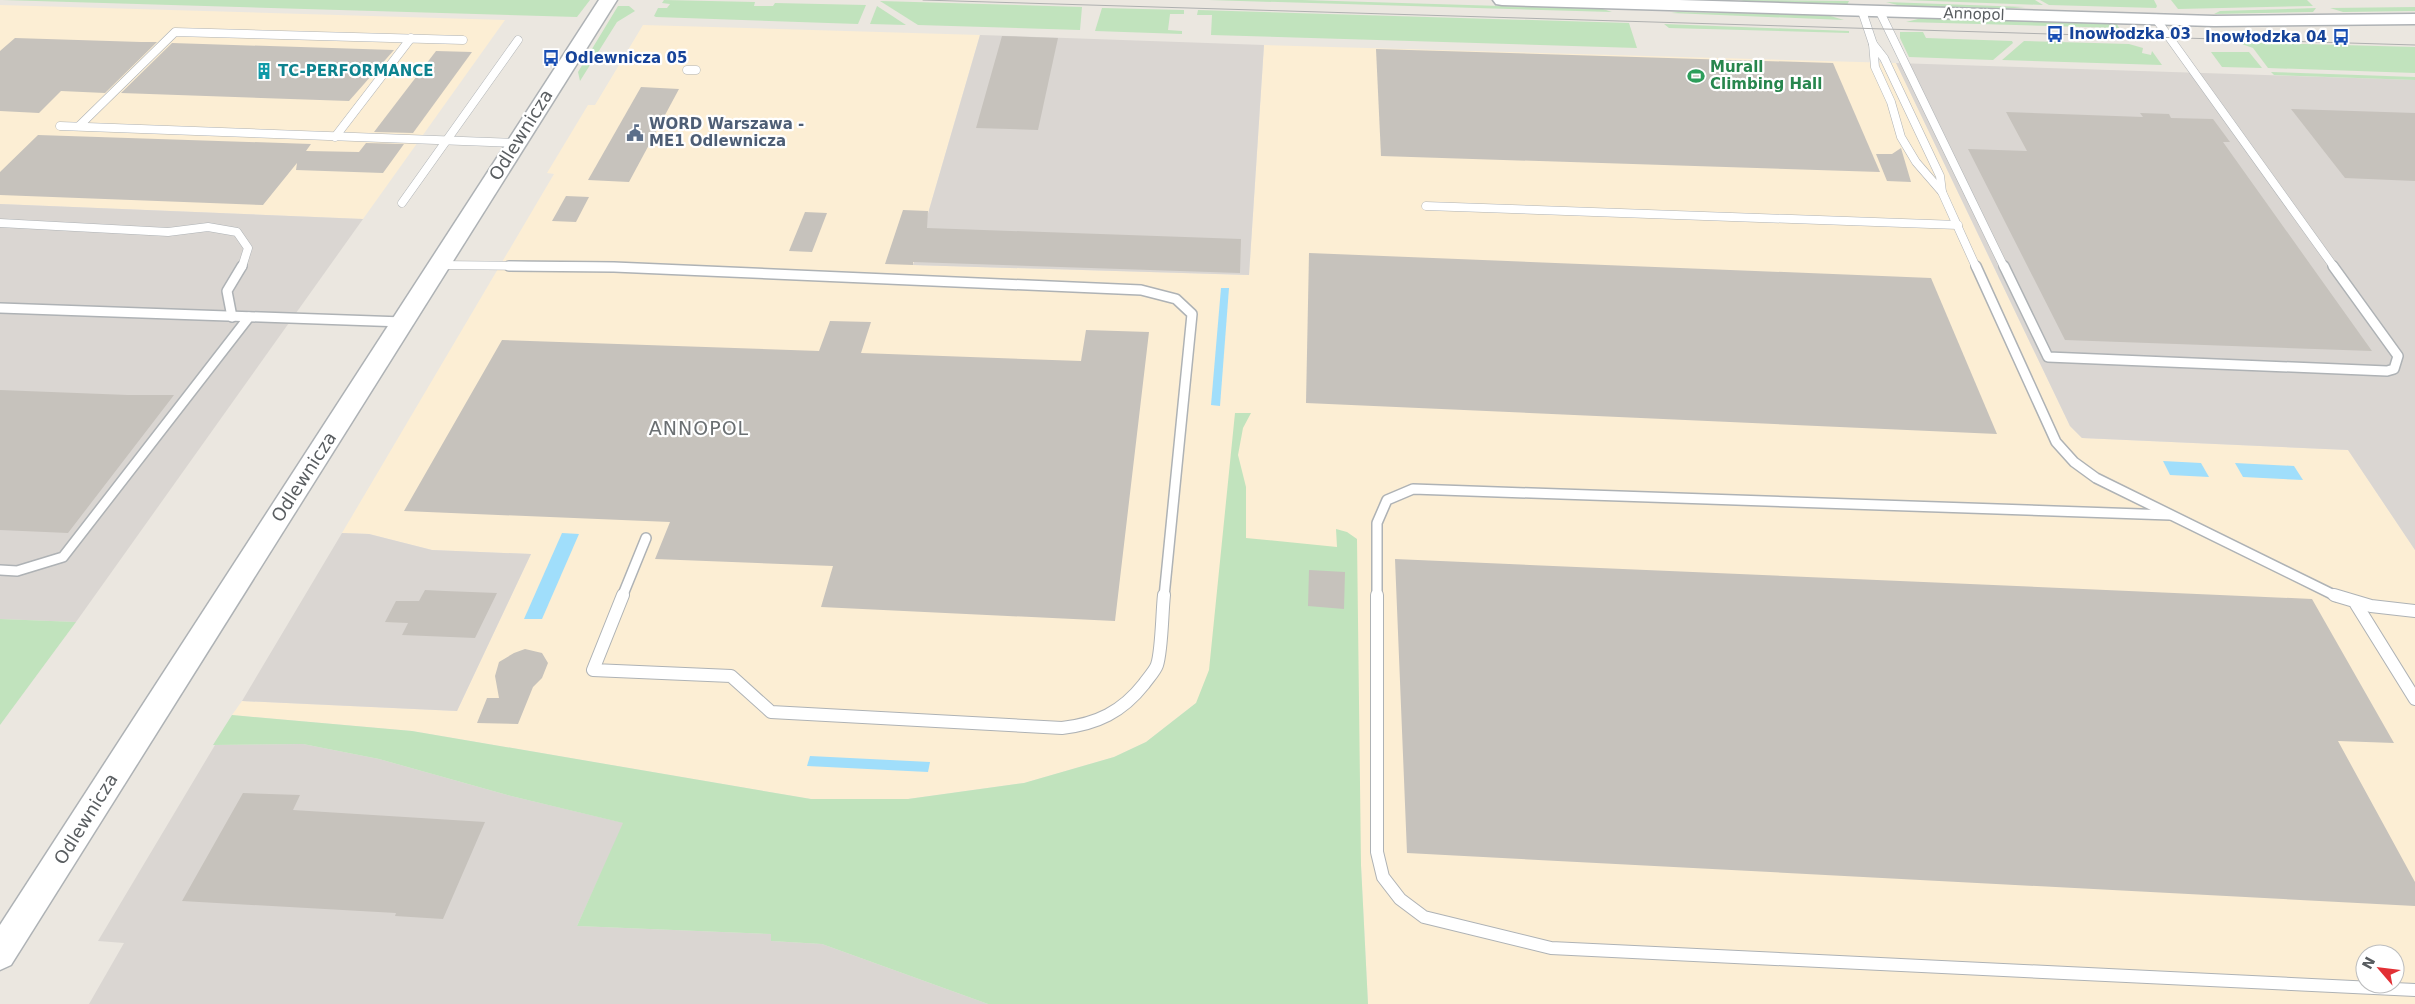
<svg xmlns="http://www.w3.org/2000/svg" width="2415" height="1004" font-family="'DejaVu Sans',sans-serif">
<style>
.commercial{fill:#fceed4;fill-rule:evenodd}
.industrial{fill:#dad6d2}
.green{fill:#c1e3bd}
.water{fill:#a0defb}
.building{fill:#c6c2bc}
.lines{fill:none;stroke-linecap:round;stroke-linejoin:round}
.service-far2-casing{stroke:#aeb2b5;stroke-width:9}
.service-far1-casing{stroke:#aeb2b5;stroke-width:12}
.service-casing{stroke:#aeb2b5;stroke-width:14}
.tertiary-casing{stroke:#aeb2b5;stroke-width:3}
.service-far2{stroke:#fff;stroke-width:8}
.service-far1{stroke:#fff;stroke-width:9}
.service{stroke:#fff;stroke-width:12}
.tertiary{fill:#fff;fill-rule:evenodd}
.tram{stroke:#afb0b0;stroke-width:1}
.labels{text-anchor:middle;stroke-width:4.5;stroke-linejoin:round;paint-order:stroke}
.far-street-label{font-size:15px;fill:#595d60;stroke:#fff}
.far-transit-label{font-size:15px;font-weight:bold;fill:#164399;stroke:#fff;text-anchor:start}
.far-leisure-label{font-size:15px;font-weight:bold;fill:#27864d;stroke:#fff;text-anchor:start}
.far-culture-label{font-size:15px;font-weight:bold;fill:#0d838f;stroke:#fff;text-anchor:start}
.far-service-label{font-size:15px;font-weight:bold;fill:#4e5e75;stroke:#fff;text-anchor:start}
.street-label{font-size:18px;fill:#595d60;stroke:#fff}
.neighbourhood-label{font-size:19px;letter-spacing:1px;fill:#6a6f72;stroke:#fff}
</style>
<rect width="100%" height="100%" fill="#ebe7e0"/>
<g class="commercial">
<path d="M0 5 505 20 363 219 0 204Z"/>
<path d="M643 25 980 35 913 265 1249 275 1264 45 1896 63 2070 426 2082 438 2348 450 2415 550V1004H1368L1361 865 1196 703 1146 742 1114 757 1024 783 908 799H811L412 731 232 715 242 701 457 711 531 554 432 550 369 534 342 533 554 174 547 173 588 105H595ZM2365 954H2395V984H2365Z"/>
</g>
<g class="industrial">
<path d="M980 35 1264 45 1249 275 913 265Z"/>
<path d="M1896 63 2415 80V550L2348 450 2082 438 2070 426Z"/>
<path d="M0 204 363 219 76 622 0 619Z"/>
<path d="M342 533 369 534 432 550 531 554 457 711 242 701Z"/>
<path d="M303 744 379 759 511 796 624 823 577 926 771 934V941L822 944 988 1004H89L124 943 98 941 215 745Z"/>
</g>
<g class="green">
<path d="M2 0H590L577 17Z"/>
<path d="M664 0 755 2 754 6H773L775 3 866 5 858 24 656 17 654 16 658 8H667L670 4 662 3Z"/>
<path d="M1209 0H1302L1603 9 1612 12Z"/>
<path d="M1739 0 1849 1 1847 5 1749 2Z"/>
<path d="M1904 0H2035L2043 5 1905 0Z"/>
<path d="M2040 0H2154L2157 6 2156 8 2049 5Z"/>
<path d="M2171 0H2307L2313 6 2178 9Z"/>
<path d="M880 1 1082 7 1080 30 918 25Z"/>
<path d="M1886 2 2025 7 2003 9 1901 6Z"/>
<path d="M618 6H629L635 11 617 22 580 81 578 72Z"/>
<path d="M877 6 906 25 870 24Z"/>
<path d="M2415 7V11L2343 12 2330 8Z"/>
<path d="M1102 8 1184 10V14H1170L1168 30 1182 31V34L1095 31Z"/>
<path d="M2316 8 2313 12 2214 14 2220 11Z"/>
<path d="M1198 10 1629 23 1637 48 1211 35 1212 15H1197Z"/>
<path d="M1678 12 1827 15 1844 20 1671 13Z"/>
<path d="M1922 18 2117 24 2119 28 1906 22Z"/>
<path d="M1664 24 1849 31V33L1669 28Z"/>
<path d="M1900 32H1923L1926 38 2012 41 2013 43 1993 60 1909 57 1900 38Z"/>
<path d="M2024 41 2129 44 2143 48 2142 53 2151 55 2152 51 2162 65 2002 60Z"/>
<path d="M2236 42 2415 47V73L2268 68 2253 48Z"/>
<path d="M2211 52H2249L2262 68 2222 67Z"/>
<path d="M2271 72 2415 77V80L2274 75Z"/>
<path d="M1235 413H1251L1243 428 1238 455 1246 487V538L1337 547 1336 529 1347 532 1357 539 1361 865 1368 1004H988L822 944 771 941V934L577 926 623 823 511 796 379 759 303 744 213 745 232 715 412 731 811 799H908L1024 783 1114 757 1146 742 1196 703 1209 670Z"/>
<path d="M0 619 76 622 0 725Z"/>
</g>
<g class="water">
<path d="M1221 288H1229L1220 406 1211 405Z"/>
<path d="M2163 461 2201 463 2209 477 2170 475Z"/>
<path d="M2235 463 2294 466 2303 480 2243 477Z"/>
<path d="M562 533 579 534 542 619H524Z"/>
<path d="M810 756 930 762 928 772 807 766Z"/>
</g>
<g class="building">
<path d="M1002 36 1058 38 1038 130 976 128Z"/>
<path d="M15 38 141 42H157L105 93 61 91 39 113 0 111V51Z"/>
<path d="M172 43 394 50 349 101 121 93Z"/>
<path d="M1376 49 1833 63 1880 172 1381 156Z"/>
<path d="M436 51 472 52 413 133 374 132Z"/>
<path d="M641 87 679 89 629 182 588 180Z"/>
<path d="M2291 109 2415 113V181L2345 178Z"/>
<path d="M2006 112 2143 117 2140 113 2169 114 2171 118 2213 119 2230 142H2223L2372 351 2065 340 1968 149 2027 151Z"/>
<path d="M38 135 311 144 306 151 359 152 366 143 404 144 383 173 296 170 297 163 263 205 0 195V172Z"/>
<path d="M1901 148 1911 182 1887 181 1876 154H1892Z"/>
<path d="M566 196 589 197 576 222 552 221Z"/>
<path d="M903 210 928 211 927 228 1241 239 1240 273 913 262V265L885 264Z"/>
<path d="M805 212 827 213 812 252 789 251Z"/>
<path d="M1309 253 1931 278 1997 434 1306 403Z"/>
<path d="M830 321 871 322 861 353 1081 361 1086 330 1149 332 1115 621 821 607 833 566 655 559 670 522 404 511 502 340 819 351Z"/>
<path d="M0 390 128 395H174L68 533 0 530Z"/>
<path d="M1395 559 2312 599 2394 743 2338 741 2415 882V906L1407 853Z"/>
<path d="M1309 570 1345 572 1344 609 1308 606Z"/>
<path d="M425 590 445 591 497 593 475 638 402 635 408 623 385 622 396 601H419Z"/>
<path d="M525 649 542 653 548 663 542 678 533 687 518 724 477 723 487 698H499L495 676 499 662 514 653Z"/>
<path d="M243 793 300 795 293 810 485 822 443 919 395 916 396 913 182 901Z"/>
</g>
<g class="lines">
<g class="service-far2-casing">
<g id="service-far2">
<path d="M1862 11 1873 44 1884 58 1940 176 1942 192 1976 267"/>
<path d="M1880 12 2004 267"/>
<path d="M2156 19 2334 267"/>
<path d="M1873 44 1875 67 1891 102 1901 137 1916 162 1942 192"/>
<path d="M687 70H696"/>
<path d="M60 126 516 143"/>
<path d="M79 126 175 32 463 40"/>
<path d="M335 137 411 38"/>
<path d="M402 203 518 40"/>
<path d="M1426 206 1958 225"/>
<path d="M0 223 168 232 208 227 237 232 248 248 242 267"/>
<path d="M439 265 615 267"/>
</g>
</g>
<g class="service-far1-casing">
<g id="service-far1">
<path d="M509 266 614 267 1141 290 1176 299 1192 314 1164 597"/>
<path d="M1976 266 2056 442 2074 462 2096 478 2338 597"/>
<path d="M2004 266 2048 357 2387 371 2394 369 2398 356 2333 266"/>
<path d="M0 308 403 322"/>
<path d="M232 317 227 291 242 266"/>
<path d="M0 570 17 571 63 557 249 317"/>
<path d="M622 597 646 538"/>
<path d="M1377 597V523L1387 500 1413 489 2170 515"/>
</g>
</g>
<g class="service-casing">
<g id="service">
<path d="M623 595 593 670 731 676 771 712 1062 728C1097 724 1122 712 1144 684 1148 678 1155 671 1157 665 1162 650 1162 612 1164 595"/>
<path d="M1377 595V852L1383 877 1400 899 1424 917 1551 948 2415 990"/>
<path d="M2334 595 2371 606 2415 611"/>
<path d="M2356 604 2415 699"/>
</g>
</g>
<g class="tertiary-casing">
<g id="tertiary">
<path d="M599 0H617L11 965 0 970V925Z"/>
<path d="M1493 0H1679L2214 16 2415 14V24L2214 26 1502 5 1496 4Z"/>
</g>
</g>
<use href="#service-far2" class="service-far2"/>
<use href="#service-far1" class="service-far1"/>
<use href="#service" class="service"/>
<use href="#tertiary" class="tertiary"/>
<path class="tram" d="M923 0 2415 45"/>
</g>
<defs>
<g id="bus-bare" transform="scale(1.35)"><path d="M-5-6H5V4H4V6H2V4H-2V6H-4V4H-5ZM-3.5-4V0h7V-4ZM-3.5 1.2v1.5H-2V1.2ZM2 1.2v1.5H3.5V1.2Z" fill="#1a4fb4" stroke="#fff" stroke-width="2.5" paint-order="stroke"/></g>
<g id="building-bare" transform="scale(1.35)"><path d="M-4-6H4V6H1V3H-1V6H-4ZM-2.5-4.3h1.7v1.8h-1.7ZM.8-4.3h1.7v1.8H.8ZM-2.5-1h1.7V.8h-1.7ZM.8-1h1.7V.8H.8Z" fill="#0f9aa8" stroke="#fff" stroke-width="2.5" paint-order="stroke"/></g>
<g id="stadium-bare" transform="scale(1.35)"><path d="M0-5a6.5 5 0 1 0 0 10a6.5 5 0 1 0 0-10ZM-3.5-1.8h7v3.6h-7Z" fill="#2e9e5b" stroke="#fff" stroke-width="2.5" paint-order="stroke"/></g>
<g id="civic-bare" transform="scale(1.35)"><path d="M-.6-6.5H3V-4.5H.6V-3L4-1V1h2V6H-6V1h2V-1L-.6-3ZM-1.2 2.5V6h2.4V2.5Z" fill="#5c6f8a" stroke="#fff" stroke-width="2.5" paint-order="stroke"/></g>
</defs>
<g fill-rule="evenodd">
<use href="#bus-bare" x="2055" y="34"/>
<use href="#bus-bare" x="2341" y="37"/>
<use href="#bus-bare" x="551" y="58"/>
<use href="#building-bare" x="264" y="71"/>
<use href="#stadium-bare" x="1696" y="76"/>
<use href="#civic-bare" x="635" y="133"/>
</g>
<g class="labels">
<g class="far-street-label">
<text transform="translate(1974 14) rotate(2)" y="5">Annopol</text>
</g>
<g class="far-transit-label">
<text x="2069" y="39">Inowłodzka 03</text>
<text x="2327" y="42" text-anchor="end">Inowłodzka 04</text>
<text x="565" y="63">Odlewnicza 05</text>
</g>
<g class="far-leisure-label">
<text x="1710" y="72">Murall<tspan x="1710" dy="17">Climbing Hall</tspan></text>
</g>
<g class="far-culture-label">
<text x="278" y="76">TC-PERFORMANCE</text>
</g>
<g class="far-service-label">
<text x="649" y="129">WORD Warszawa -<tspan x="649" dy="17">ME1 Odlewnicza</tspan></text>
</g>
<g class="street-label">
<text transform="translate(521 135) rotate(-58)" y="6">Odlewnicza</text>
<text transform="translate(304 477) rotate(-57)" y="6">Odlewnicza</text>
<text transform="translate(86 819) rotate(-58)" y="6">Odlewnicza</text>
</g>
<g class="neighbourhood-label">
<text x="699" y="435">ANNOPOL</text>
</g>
</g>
<g transform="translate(2380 969) rotate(298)"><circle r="24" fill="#ffffff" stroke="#bdbebf"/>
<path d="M0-4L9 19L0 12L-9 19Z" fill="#e23035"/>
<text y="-8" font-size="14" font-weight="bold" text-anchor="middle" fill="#595d60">N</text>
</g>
</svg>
